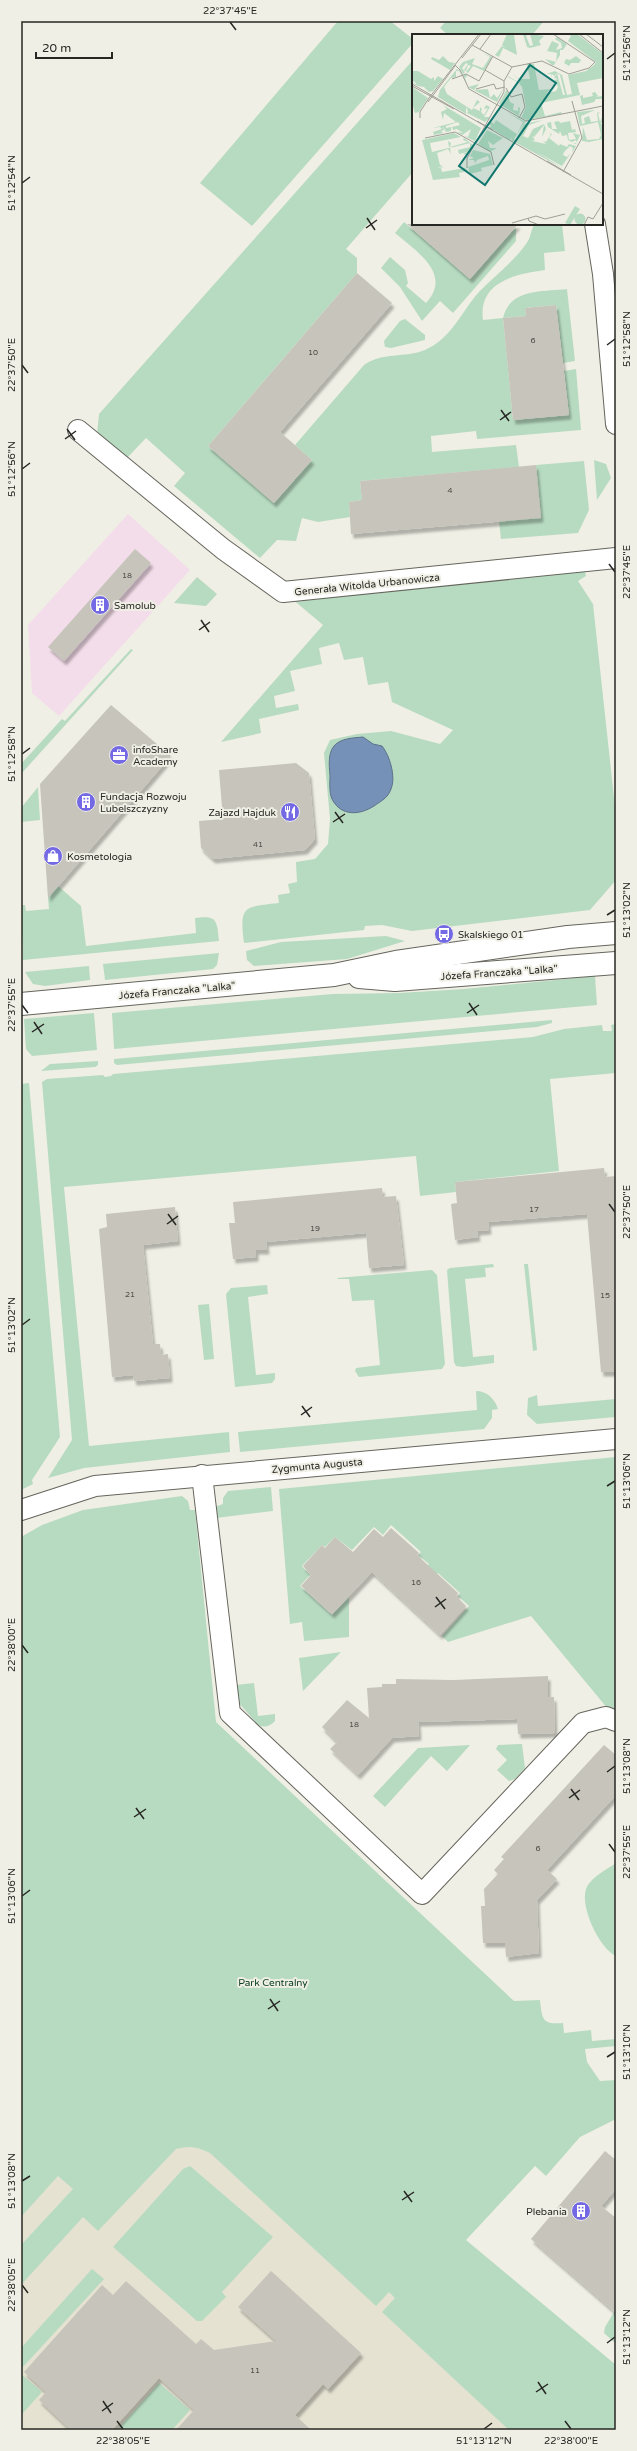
<svg xmlns="http://www.w3.org/2000/svg" width="637" height="2451" font-family="'Varela Round',sans-serif">
<style>
.commercial{fill:#f4ddea}
.built{fill:#e5e2d2}
.green{fill:#b7dbc1}
.water{fill:#7591b7;stroke:#5e718b}
.building{fill:#c6c4bb;filter:url(#shadow)}
.lines{fill:none;stroke-linecap:round;stroke-linejoin:round}
.street-casing{stroke:#66655d;stroke-width:22}
.secondary-casing{stroke:#66655d;stroke-width:24}
.street{stroke:#fff;stroke-width:20}
.secondary{stroke:#fff;stroke-width:22}
.ticks{fill:none;stroke:#272723;stroke-width:1.5}
.labels{text-anchor:middle;stroke-width:4;stroke-linejoin:round;paint-order:stroke}
.number-label{font-size:8px;fill:#4f4e49}
.street-label{font-size:10px;fill:#272723;stroke:#f0efe5}
.poi-label{font-size:10px;fill:#272723;stroke:#f0efe5;text-anchor:start}
.park-label{font-size:10px;fill:#0c4123;stroke:#f0efe5}
.inset-road{fill:none;stroke:#a09f97;stroke-width:1}
.view{fill:#0f766e;fill-opacity:0.15;stroke:#0f766e;stroke-width:2}
.inset-edge{fill:none;stroke:#272723;stroke-width:2}
.neatline{fill:none;stroke:#272723;stroke-width:1.5}
.ticks-label{font-size:10px;text-anchor:middle;fill:#272723}
</style>
<defs>
<filter id="shadow"><feDropShadow dx="2.5" dy="4.5" stdDeviation="1" flood-color="#0004"/></filter>
</defs>
<rect width="100%" height="100%" fill="#f0efe5"/>
<path class="commercial" d="M128 514 190 570 59 716 32 693 28 625Z"/>
<path class="built" d="M53 1982 539 2430H21V2017Z"/>
<g class="green">
<path d="M338 21H390L413 39V43L252 226 200 183Z"/>
<path d="M446 21H544L532 35H448L440 28Z"/>
<path d="M413 60V172L346 249 357 258V273L208 446 274 503 312 460 295 445 364 365C382 352 405 358 425 350 452 338 461 312 479 292 495 275 515 261 528 241 531 236 531 229 535 224H562L565 251 544 253 545 270C515 274 478 282 483 320L503 318C510 288 542 292 567 289L575 361 563 363 556 305 525 308 526 316 503 318 513 420 569 415 564 371 576 369 581 430 477 439 476 431 431 436 432 452 516 445 519 467 360 481 362 500 349 502 350 517 318 522 302 518 296 541 277 540 260 558 174 486 185 473 146 438 127 458 97 434 99 414Z"/>
<path d="M404 222 470 279 516 227V241L453 313 440 301 422 321 400 287 381 268 390 257 405 270 408 283 406 286 426 303C453 274 416 251 395 233Z"/>
<path d="M405 319 425 335V340L391 348 385 347 384 341 400 321Z"/>
<path d="M594 460 606 464 611 478 597 500Z"/>
<path d="M584 461 589 510 578 533 501 539 499 521 536 465Z"/>
<path d="M584 567 586 576 578 581 593 604 616 816V880L590 910 412 931 382 925 365 926 364 930 244 943C239 905 244 907 279 903L278 895 290 893 288 884 297 882 296 862 315 859 328 844 330 819 324 753 330 740 357 734 391 731 440 744 453 730 392 702 388 682 368 685 363 657 344 660 339 643 319 648 322 664 290 671 295 691 274 696 276 708 298 704 299 710 259 719 261 733 221 742 323 625 291 598Z"/>
<path d="M197 577 217 594 206 606 174 603Z"/>
<path d="M131 649 133 650 21 774V764L62 719 65 721Z"/>
<path d="M38 787 40 820 21 822V808Z"/>
<path d="M58 886 81 906 86 946 196 933 195 918C217 915 217 920 219 941L23 960 21 905H25L26 911 49 909 48 897Z"/>
<path d="M386 936 405 941 347 959 254 966 247 960 246 951 281 942Z"/>
<path d="M219 953 217 965 213 969 105 980 103 964Z"/>
<path d="M89 966 90 980 45 986 33 984 25 972Z"/>
<path d="M595 976 597 1005 114 1049 112 1013 333 994 399 993 464 989Z"/>
<path d="M94 1013 97 1050 32 1056 26 1049 24 1019Z"/>
<path d="M552 1020V1023L537 1027 117 1065 114 1063V1059Z"/>
<path d="M616 1024V1073L550 1079 559 1171 455 1182 456 1192 420 1196 416 1156 64 1187 89 1446 229 1432 230 1452 84 1468 48 1478 72 1440 42 1082 47 1079 103 1075 105 1077 111 1076 113 1074 533 1037 564 1029 602 1025 603 1031H612L611 1025Z"/>
<path d="M98 1061V1065L95 1067 41 1071 50 1064Z"/>
<path d="M29 1083 60 1437 32 1480 33 1484 21 1490V1084Z"/>
<path d="M493 1264 494 1267 485 1268 486 1277 465 1279 473 1357 494 1355V1363L463 1367 456 1366 454 1362 447 1270 450 1268Z"/>
<path d="M524 1264H528L537 1350 533 1351Z"/>
<path d="M432 1270 437 1275 445 1364 442 1369 359 1377 355 1371 356 1368 380 1365 374 1300 352 1301 349 1279H338L337 1278Z"/>
<path d="M267 1285 268 1294 248 1297 256 1375 275 1373V1379L272 1383 235 1387 226 1294 231 1288Z"/>
<path d="M209 1304 214 1359 204 1360 198 1305Z"/>
<path d="M476 1391C487 1391 495 1399 498 1409L492 1410V1418L484 1429 240 1452 238 1432 477 1410Z"/>
<path d="M537 1395 538 1406 616 1399V1417L537 1424 527 1415 528 1398Z"/>
<path d="M616 1457V1712L608 1709 531 1616 448 1642 442 1636 469 1606 458 1596 460 1593 438 1573 434 1576 426 1568 429 1564 418 1555 421 1552 391 1525 383 1535 374 1527 352 1550 335 1537 325 1547 322 1545 302 1566 310 1575 300 1586 332 1615 349 1597V1637L304 1641 302 1622 290 1624 279 1489Z"/>
<path d="M271 1487 273 1511 216 1518 215 1507 223 1504V1498L228 1491Z"/>
<path d="M182 1496 188 1501 190 1510H195L216 1722 514 2001 540 2000C542 2019 542 2025 563 2023L564 2033 591 2030 592 2041 616 2039V2046L585 2049 587 2062 600 2081 616 2080V2119L580 2137 546 2176 535 2166 466 2240 616 2365V2430H509L382 2312 395 2298 389 2292 376 2306 210 2153C198 2147 190 2145 176 2149L98 2231 83 2217 21 2285V2245L73 2189 58 2176 21 2217V1537L42 1525 83 1510Z"/>
<path d="M341 1652 303 1691 299 1658Z"/>
<path d="M254 1683 258 1716 275 1714V1721C270 1726 264 1729 257 1724L239 1703 236 1685Z"/>
<path d="M522 1744 525 1768 515 1779 509 1781 497 1770 507 1760 496 1749 498 1745Z"/>
<path d="M470 1745 447 1771 431 1756 385 1807 373 1796 418 1748Z"/>
<path d="M616 1863V1956C599 1948 580 1907 586 1889 590 1878 607 1869 616 1863Z"/>
<path d="M190 2166 273 2237 222 2292 226 2297 202 2321H197L113 2247 183 2169Z"/>
<path d="M92 2269 104 2279 21 2369V2348Z"/>
<path d="M614 2312 616 2314V2344L604 2333 605 2327Z"/>
<path d="M21 2374 42 2392 22 2414 21 2413Z"/>
<path d="M159 2383 190 2410 172 2430H117Z"/>
</g>
<path class="water" d="M363 737 373 744 382 746C390 756 396 777 391 789 388 798 381 801 374 806 360 815 341 817 332 799 329 793 330 782 330 775 329 766 328 753 334 746 341 738 353 738 363 737Z"/>
<g class="building">
<path d="M407 224H518L470 279Z"/>
<path d="M357 273 392 303 280 432 312 460 274 503 208 446Z"/>
<path d="M556 305 569 415 513 420 503 318 526 316 525 308Z"/>
<path d="M536 465 541 518 351 534 349 502 362 500 360 481Z"/>
<path d="M135 549 151 563 64 661 48 647Z"/>
<path d="M111 705 171 756 48 898 40 784Z"/>
<path d="M296 763 309 773 315 839 305 850 213 859 201 848 199 821 223 819 219 770Z"/>
<path d="M604 1168 605 1177 616 1176V1372H601L587 1214 488 1222 489 1230 477 1231 478 1237 455 1240 451 1204 457 1203 455 1182Z"/>
<path d="M382 1188 383 1197 396 1196 404 1265 369 1268 366 1233 266 1242 267 1250H256V1257L233 1259 229 1223H235L233 1202Z"/>
<path d="M175 1207 178 1241 143 1245 153 1344H160L161 1355 168 1354 170 1378 134 1381 133 1375 112 1377 99 1229 107 1227 106 1214Z"/>
<path d="M391 1528 419 1553 417 1555 458 1593 456 1596 466 1606 440 1635 373 1573H371L332 1614 301 1586 311 1575 303 1566 322 1545 325 1548 335 1537 353 1552 374 1529 383 1537Z"/>
<path d="M548 1676V1697H554L555 1733 518 1734 517 1719 418 1722 419 1736 392 1738 358 1775 330 1749 337 1742 322 1727 347 1700 369 1718 367 1688 382 1687V1684H396V1679L454 1680Z"/>
<path d="M604 1745 616 1755V1795L547 1870 557 1879 537 1900 539 1953 506 1957 505 1943H483L481 1906H485L484 1889 498 1874 494 1870 504 1859 501 1857Z"/>
<path d="M605 2151 616 2160V2189L601 2206 616 2218V2313L531 2239Z"/>
<path d="M271 2271 361 2353 328 2389 323 2384 295 2415 311 2430H176L194 2410 159 2378 112 2430H71L39 2400 46 2392 24 2372 102 2285 113 2295 126 2281 196 2344 201 2339 214 2350 276 2341 238 2307Z"/>
</g>
<g class="lines">
<g class="street-casing">
<g id="street">
<path d="M595 224 603 274 616 424"/>
<path d="M78 430 223 549 283 592 616 558"/>
<path d="M202 1475 230 1713 422 1894 583 1723 606 1717 616 1721"/>
<path d="M21 1510 95 1486 616 1439"/>
</g>
</g>
<g class="secondary-casing">
<g id="secondary">
<path d="M359 977 395 980 616 963"/>
<path d="M21 1004 334 975 396 962 568 937 616 933"/>
</g>
</g>
<use href="#street" class="street"/>
<use href="#secondary" class="secondary"/>
</g>
<path class="ticks" d="M230 22 236 30M607 59 615 53M22 183 30 177M367 218 375 230M366 228 377 220M607 345 615 339M22 365 28 373M501 410 509 421M500 420 511 412M67 429 75 440M65 439 76 431M22 469 30 463M609 564 615 572M201 620 209 632M199 630 210 622M22 754 30 748M335 812 343 823M333 822 345 814M607 915 615 910M469 1003 477 1015M22 1005 28 1013M467 1013 479 1005M34 1022 42 1034M32 1032 44 1024M609 1204 615 1212M168 1214 176 1225M167 1224 178 1216M22 1325 30 1319M302 1406 310 1417M301 1415 312 1407M607 1486 615 1481M436 1597 445 1609M435 1607 446 1599M22 1645 28 1653M607 1772 615 1766M571 1789 579 1800M569 1798 580 1790M136 1808 144 1819M134 1817 146 1809M609 1844 615 1852M22 1896 30 1890M270 1999 278 2011M268 2009 280 2001M607 2057 615 2052M22 2181 30 2176M404 2191 412 2202M402 2200 414 2192M22 2285 28 2293M607 2343 615 2337M538 2382 546 2394M536 2392 548 2384M103 2401 111 2413M102 2411 113 2403M117 2421 123 2429M565 2421 571 2429M484 2429 492 2423"/>
<defs>
<g id="building-disc" transform="scale(1)"><circle r="9.5" fill="#7469e4" stroke="#f0efe5"/><path d="M-4-6H4V6H1V3H-1V6H-4ZM-2.5-4.3h1.7v1.8h-1.7ZM.8-4.3h1.7v1.8H.8ZM-2.5-1h1.7V.8h-1.7ZM.8-1h1.7V.8H.8Z" fill="#fff"/></g>
<g id="office-disc" transform="scale(1)"><circle r="9.5" fill="#7469e4" stroke="#f0efe5"/><path d="M-6-3h4V-5.5h4V-3h4V5H-6ZM-1-4.5V-3h2v-1.5ZM-6 0V1H6V0Z" fill="#fff"/></g>
<g id="restaurant-disc" transform="scale(1)"><circle r="9.5" fill="#7469e4" stroke="#f0efe5"/><path d="M-5-6h1v4h1v-4h1v4h1v-4h1v5L-1.5 .5V6h-2V.5L-5-1ZM5-6V6H3V1.5H1.5Q1.5-4 5-6Z" fill="#fff"/></g>
<g id="shop-disc" transform="scale(1)"><circle r="9.5" fill="#7469e4" stroke="#f0efe5"/><path d="M-5-2.5h2.3a2.7 3.5 0 0 1 5.4 0H5L5.5 6h-11ZM-1.5-2.5h3a1.5 2.3 0 0 0-3 0Z" fill="#fff"/></g>
<g id="bus-disc" transform="scale(1)"><circle r="9.5" fill="#7469e4" stroke="#f0efe5"/><path d="M-5-6H5V4H4V6H2V4H-2V6H-4V4H-5ZM-3.5-4V0h7V-4ZM-3.5 1.2v1.5H-2V1.2ZM2 1.2v1.5H3.5V1.2Z" fill="#fff"/></g>
</defs>
<g fill-rule="evenodd">
<use href="#building-disc" x="100" y="605"/>
<use href="#office-disc" x="119" y="755"/>
<use href="#building-disc" x="86" y="802"/>
<use href="#restaurant-disc" x="290" y="812"/>
<use href="#shop-disc" x="53" y="856"/>
<use href="#bus-disc" x="444" y="934"/>
<use href="#building-disc" x="581" y="2211"/>
</g>
<g class="labels">
<g class="number-label">
<text x="533" y="343">6</text>
<text x="313" y="355">10</text>
<text x="450" y="493">4</text>
<text x="127" y="578">18</text>
<text x="258" y="847">41</text>
<text x="534" y="1212">17</text>
<text x="315" y="1231">19</text>
<text x="130" y="1297">21</text>
<text x="605" y="1298">15</text>
<text x="416" y="1585">16</text>
<text x="354" y="1727">18</text>
<text x="538" y="1851">6</text>
<text x="255" y="2373">11</text>
</g>
<g class="street-label">
<text transform="translate(367 584) rotate(-6)" y="4">Generała Witolda Urbanowicza</text>
<text transform="translate(499 972) rotate(-4)" y="4">Józefa Franczaka "Lalka"</text>
<text transform="translate(177 990) rotate(-5)" y="4">Józefa Franczaka "Lalka"</text>
<text transform="translate(317 1465) rotate(-5)" y="4">Zygmunta Augusta</text>
</g>
<g class="poi-label">
<text x="114" y="609">Samolub</text>
<text x="133" y="753">infoShare<tspan x="133" dy="12">Academy</tspan></text>
<text x="100" y="800">Fundacja Rozwoju<tspan x="100" dy="12">Lubelszczyzny</tspan></text>
<text x="276" y="816" text-anchor="end">Zajazd Hajduk</text>
<text x="67" y="860">Kosmetologia</text>
<text x="458" y="938">Skalskiego 01</text>
<text x="567" y="2215" text-anchor="end">Plebania</text>
</g>
<g class="park-label">
<text x="273" y="1986">Park Centralny</text>
</g>
</g>
<g transform="translate(412 34)">
<rect width="191" height="191" fill="#f0efe5"/>
<path d="M95 0 102 1 105 21 91 14 87 23 83 21 90 12 93 14 90 11ZM111 0H117L114 2 118 12 121 11 118 0 132 2 127 7 129 11 118 14 115 13ZM156 0H165L191 20V44L165 49 168 61 129 69 133 82 149 78 150 80 115 86 109 84 114 73 110 53 107 49 96 43V42L108 49 107 45 99 40 108 45H118L115 30H122L127 56 140 55 134 59 144 57 146 53 142 46 146 45 142 44 145 39 151 61H153L148 41 145 39 142 42 140 40V43L139 40H134L143 37 150 41 155 61 160 60 156 41 174 37 182 31 184 28 156 7 159 2ZM145 3 155 10 151 16H148V21L142 31H140L133 25 144 28 145 19 135 17 140 7 147 10 144 16 150 14 149 9 143 5ZM71 19 80 23 72 37 61 32 56 39 54 38 59 32 56 31 54 37 52 36 56 30 54 29 50 34 53 38 51 40 47 33 51 28 63 24 60 30 71 34 78 23ZM31 22 37 28 43 29 38 36 19 25 20 23 27 26ZM164 22 169 26 167 29H159L157 32 152 29 154 25 158 26ZM45 35 48 37 49 41 47 37H44V43L39 44 32 53 35 60 60 76 65 66 68 68 61 74 68 77V73L70 75 69 78 72 81 76 74 72 75 74 71 78 73 72 83H77V84L74 88 76 85 73 88 55 79 56 77 54 73V80L26 63 28 56ZM0 37H6L19 45 22 43V47L26 42 31 45 21 57 17 58 12 53 6 52 0 49 5 50 0 46ZM53 40 56 41 53 44 56 53 67 50 62 56 76 55 78 64 82 60 85 64 92 54 85 68 56 53 51 42ZM0 53 16 64 7 78 3 79 0 68ZM95 55 98 68 102 70 101 76 106 77V73L108 74 107 82 87 70ZM183 58 186 62 184 63 190 62 191 65H184L182 68 170 71 168 62 171 61V64L181 62 180 59ZM31 71 69 94 63 107 52 102 56 103 59 95 50 101 44 98 51 99 45 95 41 96 40 93 48 91 46 88 34 92V94L39 93V97L34 98 31 92 32 96 29 97 31 99 22 101 21 98 30 95 28 93 21 94 44 88 32 79 31 86 29 78 35 75ZM183 76 169 82 170 90 173 89 172 84 177 82 179 88 186 87 185 79 188 78 186 80 188 88 191 81V88L188 89 191 91V105L177 108 170 107 171 93 175 106 187 105 189 101 186 88 168 92 165 78ZM94 78 114 88 112 89 102 105 103 107 112 90 131 86 117 91 111 102 116 104 121 95 132 90 134 95 130 103 132 91 122 103 120 102 123 106 120 107 134 110 131 107 134 108 139 100 136 98 140 100 137 104 147 112 148 110 155 113 157 110 164 112 160 119 161 114 158 112 152 118 151 121 155 123 159 119 150 132 125 118 152 135 99 106 100 103 98 106 77 93 80 92 76 90 78 87 82 90 84 86 105 100 111 88ZM147 87 148 89 158 87 160 96 163 95 164 98 156 99 157 106 164 105 161 99 168 101 164 110 161 109H165L164 106 160 108 156 106 155 101 150 102 148 97 147 100 136 93 135 89 139 88 140 95H145L142 88ZM75 96 91 104 81 111 76 107 78 114H85L78 118 66 110ZM42 99 49 103 18 109 20 118 41 113H37L36 107 39 109 38 113 56 108 51 106 52 104 61 111 55 121 51 120 55 118 47 120 46 116 58 113V109L38 114 39 120 36 115 25 119 28 131 31 132 25 134 32 133 29 134 30 138 53 134 56 137 47 139 48 143 21 146 10 106ZM61 116 78 120 81 131 69 134 70 137 58 140 56 133 77 126 76 122 65 126V129L64 126 63 130 62 126H56L62 124 58 122ZM163 172 168 175 158 191 153 189ZM162.5 185a5.5 5.5 0 1 1 11 0a5.5 5.5 0 1 1-11 0Z" fill="#b7dbc1"/>
<path class="inset-road" d="M167 0 191 19M174 0 191 13M60 11 100 33 130 27 157 40 177 34 183 28 141 0M68 15 79 0M50 24 69 0M43 31 48 36 57 55 114 87 191 72M73 36 92 47M40 45 54 40 67 47 81 22M0 50 191 160M0 52 42 75M94 54 99 63 110 60 113 73 107 84M64 55 82 50 84 55 93 53M16 68 43 32M8 84V78L17 64 67 0M65 87 81 96M13 104 43 98 79 118 82 131M135 127 159 141M55 134V124L92 58V47L100 33M151 138 170 104 160 67M116 184 117 187 127 191M100 189 124 182 133 185 153 180M172 191 176 183 181 185 191 169"/>
<path class="view" d="M118 31 144 49 73 151 47 132Z"/>
<rect width="191" height="191" class="inset-edge"/>
</g>
<rect width="637" height="2451" fill="none" stroke="#f0efe5" stroke-width="44"/>
<path d="M36 52v6h76v-6" fill="none" stroke="#272723" stroke-width="2"/>
<text x="42" y="52" font-size="12" fill="#272723" stroke="#f0efe5" stroke-width="3" paint-order="stroke">20 m</text>
<rect x="22" y="22" width="593" height="2407" class="neatline"/>
<g class="ticks-label">
<text x="230" y="14">22°37'45"E</text>
<text transform="translate(626 53) rotate(-90)" y="4">51°12'56"N</text>
<text transform="translate(11 183) rotate(-90)" y="4">51°12'54"N</text>
<text transform="translate(626 339) rotate(-90)" y="4">51°12'58"N</text>
<text transform="translate(11 365) rotate(-90)" y="4">22°37'50"E</text>
<text transform="translate(11 469) rotate(-90)" y="4">51°12'56"N</text>
<text transform="translate(626 572) rotate(-90)" y="4">22°37'45"E</text>
<text transform="translate(11 754) rotate(-90)" y="4">51°12'58"N</text>
<text transform="translate(626 910) rotate(-90)" y="4">51°13'02"N</text>
<text transform="translate(11 1005) rotate(-90)" y="4">22°37'55"E</text>
<text transform="translate(626 1212) rotate(-90)" y="4">22°37'50"E</text>
<text transform="translate(11 1325) rotate(-90)" y="4">51°13'02"N</text>
<text transform="translate(626 1481) rotate(-90)" y="4">51°13'06"N</text>
<text transform="translate(11 1645) rotate(-90)" y="4">22°38'00"E</text>
<text transform="translate(626 1766) rotate(-90)" y="4">51°13'08"N</text>
<text transform="translate(626 1852) rotate(-90)" y="4">22°37'55"E</text>
<text transform="translate(11 1896) rotate(-90)" y="4">51°13'06"N</text>
<text transform="translate(626 2052) rotate(-90)" y="4">51°13'10"N</text>
<text transform="translate(11 2181) rotate(-90)" y="4">51°13'08"N</text>
<text transform="translate(11 2285) rotate(-90)" y="4">22°38'05"E</text>
<text transform="translate(626 2337) rotate(-90)" y="4">51°13'12"N</text>
<text x="123" y="2444">22°38'05"E</text>
<text x="484" y="2444">51°13'12"N</text>
<text x="571" y="2444">22°38'00"E</text>
</g>
</svg>
